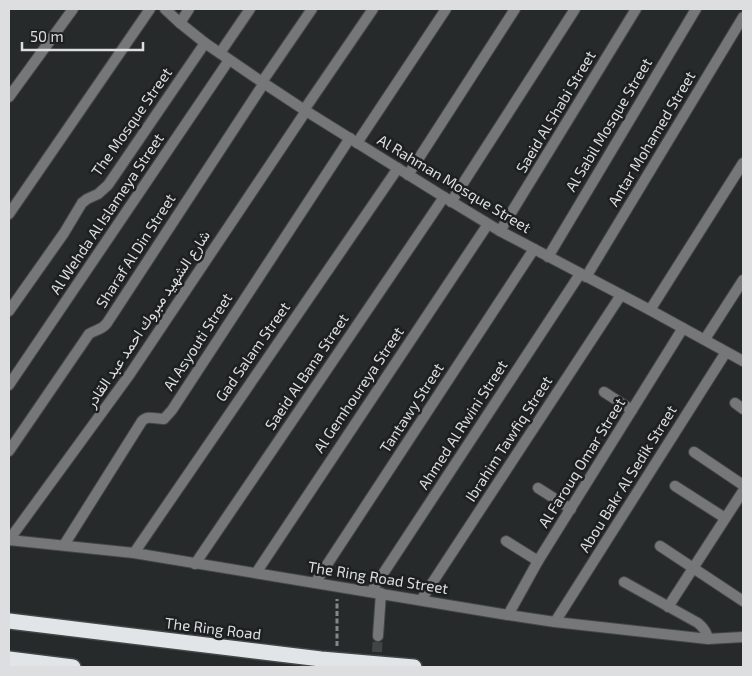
<svg xmlns="http://www.w3.org/2000/svg" width="752" height="676" font-family="'Exo 2',Vazirmatn,sans-serif">
<style>
.lines{fill:none;stroke-linecap:round;stroke-linejoin:round}
.tertiary-tunnel{stroke:#424546;stroke-width:10;stroke-dasharray:10 5;stroke-linecap:butt}
.minor-casing{stroke:#444748;stroke-width:12}
.tertiary-casing{stroke:#444748;stroke-width:12}
.motorway-casing{stroke:#444748;stroke-width:18}
.path{stroke:#858788;stroke-width:3;stroke-dasharray:5 2.5;stroke-linecap:butt}
.minor{stroke:#767778;stroke-width:10}
.tertiary{stroke:#767778;stroke-width:10}
.motorway{stroke:#e1e5e7;stroke-width:15}
.labels{text-anchor:middle;stroke-width:5;stroke-linejoin:round;paint-order:stroke}
.street-label{font-size:15px;fill:#dcdedf;stroke:#1d2021}
</style>
<rect width="100%" height="100%" fill="#272a2b"/>
<g class="lines">
<path class="tertiary-tunnel" d="M376 667 378 636"/>
<g class="minor-casing">
<g id="minor">
<path d="M165 9 180 23 205 43 262 82 306 111 444 197 500 231 650 310 743 361"/>
<path d="M180 23 189 9"/>
<path d="M220 53 250 9"/>
<path d="M262 82 312 9"/>
<path d="M9 97 73 9"/>
<path d="M304 110 373 9"/>
<path d="M357 143 446 9"/>
<path d="M408 175 515 9"/>
<path d="M451 202 575 9"/>
<path d="M9 214 150 9"/>
<path d="M500 231 636 9"/>
<path d="M548 257 696 9"/>
<path d="M586 277 743 17"/>
<path d="M650 310 743 163"/>
<path d="M9 311 64 233 82 203 87 199 98 194 108 185 205 43"/>
<path d="M705 339 743 280"/>
<path d="M9 385 229 60"/>
<path d="M604 392 632 410"/>
<path d="M735 403 743 409"/>
<path d="M9 451 89 334C95 330 102 330 107 323L264 83"/>
<path d="M694 452 743 485"/>
<path d="M675 486 725 518"/>
<path d="M538 488 571 509"/>
<path d="M9 540 130 374 306 111"/>
<path d="M506 541 538 561"/>
<path d="M64 545 142 421C148 415 155 419 164 419L172 410 350 138"/>
<path d="M660 546 743 601"/>
<path d="M134 553 398 168"/>
<path d="M195 564 444 197"/>
<path d="M256 573 488 224"/>
<path d="M624 582 698 623C704 628 707 632 708 639"/>
<path d="M315 583 534 249"/>
<path d="M371 592 580 274"/>
<path d="M421 600 621 295"/>
<path d="M668 607 743 491"/>
<path d="M508 615 538 561 683 328"/>
<path d="M555 622 726 352"/>
</g>
</g>
<g class="tertiary-casing">
<g id="tertiary">
<path d="M9 540 134 553 508 615 555 622 708 639 743 637"/>
<path d="M378 636 381 593"/>
</g>
</g>
<g class="motorway-casing">
<g id="motorway">
<path d="M9 621 321 659 414 667"/>
<path d="M9 659 73 667"/>
</g>
</g>
<path class="path" d="M337 646V599"/>
<use href="#minor" class="minor"/>
<use href="#tertiary" class="tertiary"/>
<use href="#motorway" class="motorway"/>
</g>
<g class="labels">
<g class="street-label">
<text transform="translate(556 112) rotate(-59)" y="5">Saeid Al Shabi Street</text>
<text transform="translate(132 122) rotate(-55)" y="5">The Mosque Street</text>
<text transform="translate(609 125) rotate(-59)" y="5">Al Sabil Mosque Street</text>
<text transform="translate(652 139) rotate(-59)" y="5">Antar Mohamed Street</text>
<text transform="translate(454 184) rotate(31)" y="5">Al Rahman Mosque Street</text>
<text transform="translate(107 214) rotate(-56)" y="5">Al Wehda Al Islameya Street</text>
<text transform="translate(136 251) rotate(-57)" y="5">Sharaf Al Din Street</text>
<text transform="translate(148 319) rotate(-56)" y="5">شارع الشهيد مبروك احمد عبد القادر</text>
<text transform="translate(198 342) rotate(-57)" y="5">Al Asyouti Street</text>
<text transform="translate(253 352) rotate(-55)" y="5">Gad Salam Street</text>
<text transform="translate(307 372) rotate(-56)" y="5">Saeid Al Bana Street</text>
<text transform="translate(359 390) rotate(-56)" y="5">Al Gemhoureya Street</text>
<text transform="translate(412 408) rotate(-57)" y="5">Tantawy Street</text>
<text transform="translate(463 425) rotate(-57)" y="5">Ahmed Al Rwini Street</text>
<text transform="translate(509 439) rotate(-57)" y="5">Ibrahim Tawfiq Street</text>
<text transform="translate(582 463) rotate(-58)" y="5">Al Farouq Omar Street</text>
<text transform="translate(628 479) rotate(-58)" y="5">Abou Bakr Al Sedik Street</text>
<text transform="translate(378 578) rotate(9)" y="5">The Ring Road Street</text>
<text transform="translate(213 629) rotate(7)" y="5">The Ring Road</text>
</g>
</g>
<rect width="752" height="676" fill="none" stroke="#dcdedf" stroke-width="20"/>
<path d="M22 42v8h121v-8" fill="none" stroke="#dcdedf" stroke-width="2.5"/>
<text x="30" y="42" font-size="15" fill="#dcdedf" stroke="#1d2021" stroke-width="4" paint-order="stroke">50 m</text>
</svg>
